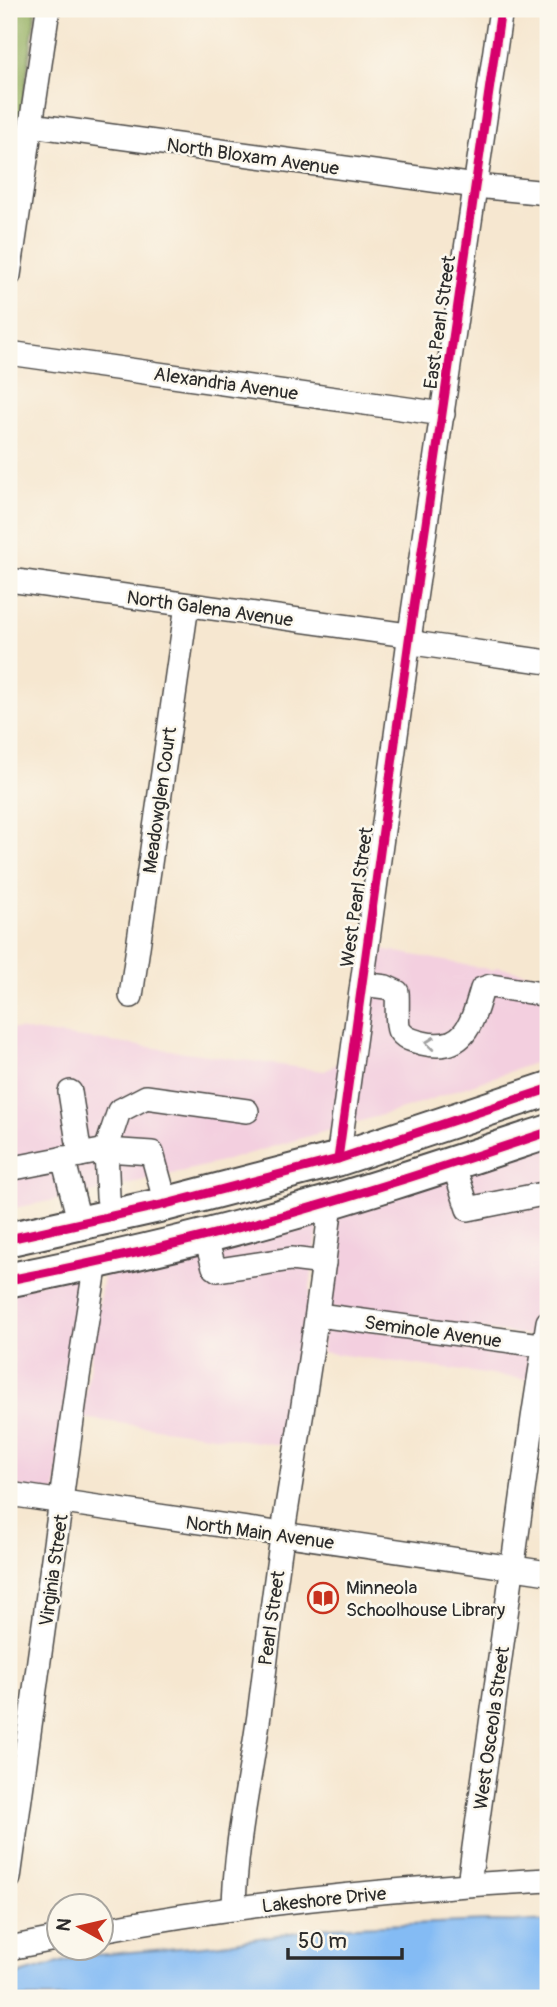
<svg xmlns="http://www.w3.org/2000/svg" width="557" height="2007" font-family="Pangolin,sans-serif">
<style>
.built{fill:#f3cfdf}
.forest{fill:#96b163;stroke:#606e47;stroke-width:2}
.water{fill:#84bbf4;stroke:#587390;stroke-width:2}
.lines{fill:none;stroke-linecap:round;stroke-linejoin:round}
.minor-casing{stroke:#494744;stroke-width:26}
.highway-casing{stroke:#494744;stroke-width:37}
.minor{stroke:#fff;stroke-width:23}
.highway{stroke:#fff;stroke-width:33}
.cycleway-casing{stroke:#fbf7ec;stroke-width:13}
.cycleway{stroke:#d6006c;stroke-width:9}
.oneway{stroke:#a0a0a0}
.labels{text-anchor:middle;stroke-width:5;stroke-linejoin:round;paint-order:stroke}
.street-label{font-size:19px;fill:#2b2b2b;stroke:#fbf7ec}
.poi-label{font-size:19px;fill:#2b2b2b;stroke:#fbf7ec;text-anchor:start}
</style>
<rect width="100%" height="100%" fill="#fbf7ec"/>
<filter id="ink" filterUnits="userSpaceOnUse"><feTurbulence type="fractalNoise" baseFrequency=".0143" numOctaves="2"/><feDisplacementMap in="SourceGraphic" scale="14" xChannelSelector="R" yChannelSelector="G"/><feConvolveMatrix kernelMatrix="1 2 1 2 8 2 1 2 1" color-interpolation-filters="sRGB"/></filter>
<filter id="wash" filterUnits="userSpaceOnUse"><feTurbulence type="fractalNoise" baseFrequency=".00686" numOctaves="4" result="noise"/><feDisplacementMap in="SourceGraphic" scale="28" xChannelSelector="R" yChannelSelector="G"/><feGaussianBlur stdDeviation="1.57" result="paint"/><feColorMatrix in="noise" values="0 0 0 0 0 0 0 0 0 0 0 0 0 0 0 0 0 1.4 0 .05"/><feComposite in="paint" operator="in"/></filter>
<g filter="url(#wash)">
<rect width="100%" height="100%" fill="#f6e7d0"/>
<g class="built">
<path d="M376 948 493 970 497 967 548 977V1058L406 1108 351 1124Z"/>
<path d="M9 1028 324 1071 343 1060 333 1129 217 1163 106 1190 9 1209Z"/>
<path d="M548 1146V1255L537 1337 328 1308 339 1211Z"/>
<path d="M320 1216 288 1446 82 1418 104 1269Z"/>
<path d="M86 1273 55 1493 9 1486V1290Z"/>
<path d="M325 1324 534 1352 530 1380 321 1352Z"/>
</g>
<path class="forest" d="M9 9H36L9 205Z"/>
<path class="water" d="M489 1921 548 1922V1998H9V1977L83 1956 215 1945 329 1927Z"/>
</g>
<g filter="url(#ink)">
<g class="lines">
<g class="minor-casing">
<g id="minor">
<path d="M31 125 476 186 548 193"/>
<path d="M9 275 48 9"/>
<path d="M9 353 443 414"/>
<path d="M9 580 400 634 420 644 548 662"/>
<path d="M362 984 386 987 397 992C398 1001 396 1023 399 1030 405 1039 412 1040 422 1043 465 1053 472 1023 482 989L491 986 548 995"/>
<path d="M131 996 187 605"/>
<path d="M70 1092 80 1155"/>
<path d="M63 1158 80 1224"/>
<path d="M338 1159 409 640 501 9"/>
<path d="M453 1163 468 1209 548 1193"/>
<path d="M9 1169 106 1150 152 1153 166 1204"/>
<path d="M112 1217 108 1197 106 1150 119 1111 146 1097 247 1111"/>
<path d="M205 1236 214 1267 218 1270 291 1259 324 1263"/>
<path d="M318 1315 548 1346"/>
<path d="M9 1494 548 1573"/>
<path d="M9 1878 78 1377 96 1262"/>
<path d="M469 1884 533 1418 548 1322"/>
<path d="M234 1909C235 1844 250 1780 259 1715 267 1654 273 1593 283 1532 300 1422 319 1313 331 1202"/>
<path d="M102 1930C249 1902 399 1888 548 1880"/>
<path d="M9 1948 60 1938"/>
</g>
</g>
<g class="highway-casing">
<g id="highway">
<path d="M9 1239 166 1204 338 1159 548 1089"/>
<path d="M9 1280C94 1263 179 1244 263 1221 359 1195 454 1163 548 1132"/>
</g>
</g>
<use href="#minor" class="minor"/>
<use href="#highway" class="highway"/>
<g class="cycleway-casing">
<g id="cycleway">
<path d="M338 1159 409 640 501 9"/>
<path d="M9 1239 166 1204 338 1159 548 1089"/>
<path d="M9 1280C94 1263 179 1244 263 1221 359 1195 454 1163 548 1132"/>
</g>
</g>
<use href="#cycleway" class="cycleway"/>
</g>
<defs><path id="oneway-chevron" d="M-2-3.5L2.5 0L-2 3.5" fill="none" stroke-width="1.6" stroke-linecap="round" stroke-linejoin="round" transform="scale(1.75)"/></defs>
<use class="oneway" href="#oneway-chevron" transform="translate(430 1043) rotate(-174)"/>
</g>
<defs>
<g id="library-ring" transform="scale(1.575)"><circle r="9.5" fill="#fbf7ec" stroke="#c8321e" stroke-width="1.5"/><path d="M-6-4Q-3-5.5-.7-3.5V5Q-3 3-6 4ZM6-4Q3-5.5 .7-3.5V5Q3 3 6 4Z" fill="#c8321e"/></g>
</defs>
<g fill-rule="evenodd">
<use href="#library-ring" x="323" y="1598"/>
</g>
<g class="labels">
<g class="street-label">
<text transform="translate(253 156) rotate(8)" y="7">North Bloxam Avenue</text>
<text transform="translate(439 322) rotate(-82)" y="7">East Pearl Street</text>
<text transform="translate(226 383) rotate(8)" y="7">Alexandria Avenue</text>
<text transform="translate(210 608) rotate(8)" y="7">North Galena Avenue</text>
<text transform="translate(159 800) rotate(-82)" y="7">Meadowglen Court</text>
<text transform="translate(356 897) rotate(-82)" y="7">West Pearl Street</text>
<text transform="translate(433 1331) rotate(8)" y="7">Seminole Avenue</text>
<text transform="translate(260 1532) rotate(8)" y="7">North Main Avenue</text>
<text transform="translate(53 1570) rotate(-82)" y="7">Virginia Street</text>
<text transform="translate(271 1618) rotate(-82)" y="7">Pearl Street</text>
<text transform="translate(491 1728) rotate(-82)" y="7">West Osceola Street</text>
<text transform="translate(324 1899) rotate(-6)" y="7">Lakeshore Drive</text>
</g>
<g class="poi-label">
<text x="346" y="1594">Minneola<tspan x="346" dy="22">Schoolhouse Library</tspan></text>
</g>
</g>
<rect width="557" height="2007" fill="none" stroke="#fbf7ec" stroke-width="35"/>
<g transform="translate(80 1927) rotate(278)"><circle r="33" fill="#fbf7ec" stroke="#a8a59f" stroke-width="2"/>
<path d="M0-5L12 26L0 18L-12 26Z" fill="#c8321e"/>
<text y="-10" font-size="19" font-weight="bold" text-anchor="middle" fill="#2b2b2b">N</text>
</g>
<path d="M288 1948v10h114v-10" fill="none" stroke="#2b2b2b" stroke-width="3.5"/>
<text x="298" y="1948" font-size="21" fill="#2b2b2b" stroke="#fbf7ec" stroke-width="5" paint-order="stroke">50 m</text>
</svg>
